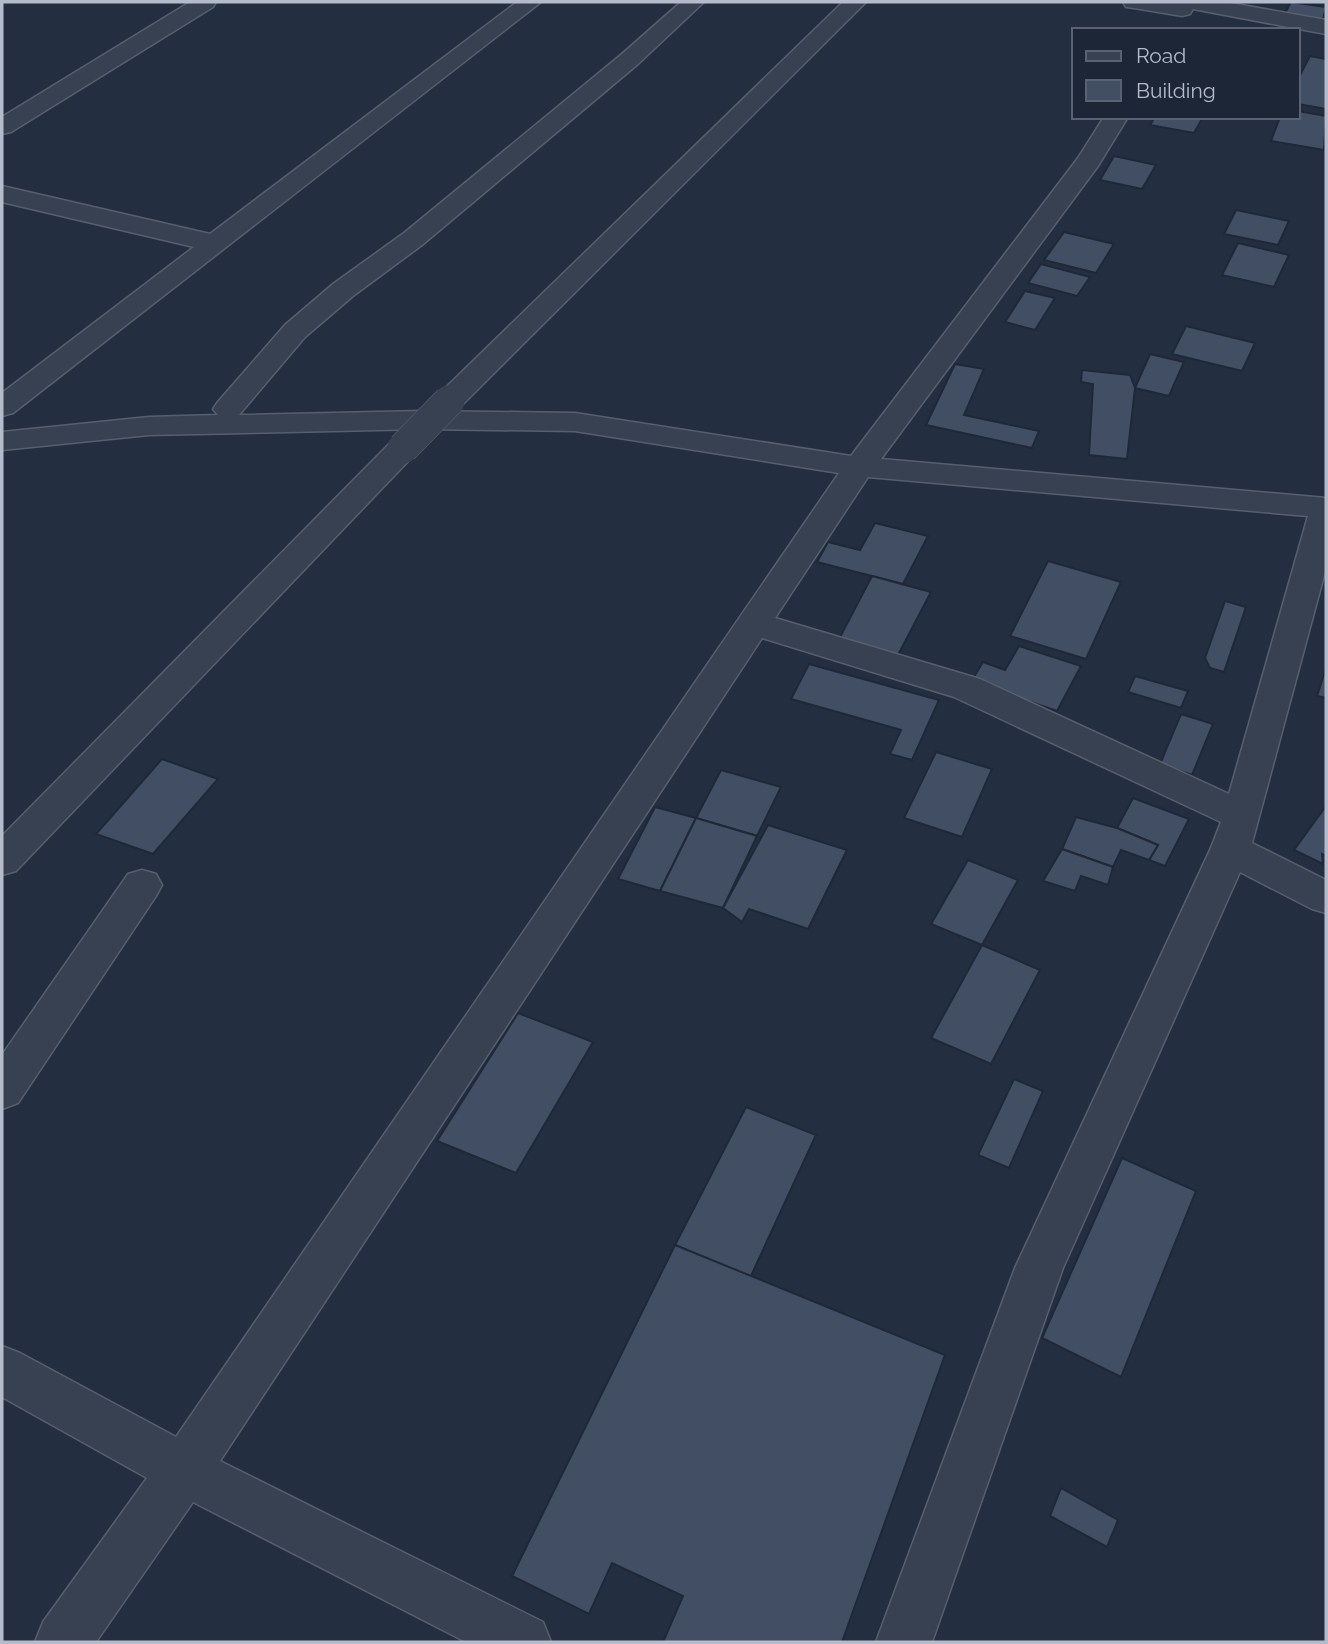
<svg xmlns="http://www.w3.org/2000/svg" width="1328" height="1644" font-family="Raleway,sans-serif">
<style>
.building{fill:#424e63;stroke:#1f2838;stroke-width:2}
.lines{fill:none;stroke-linecap:round;stroke-linejoin:round}
.minor-casing{stroke:#565f6e;stroke-width:3}
.minor{fill:#384151;fill-rule:evenodd}
.minor-bridge-casing{stroke:#565f6e;stroke-width:32;stroke-linecap:butt}
.minor-bridge{stroke:#384151;stroke-width:31}
</style>
<rect width="100%" height="100%" fill="#232f41"/>
<g class="building">
<path d="M1291 2 1326 7 1322 24 1283 17Z"/>
<path d="M1310 56 1326 59V109L1298 104V79Z"/>
<path d="M1298 111 1326 116 1324 150 1271 141 1280 117H1298Z"/>
<path d="M1155 117H1203L1194 133 1150 125Z"/>
<path d="M1114 156 1156 165 1142 189 1100 180Z"/>
<path d="M1236 210 1289 221 1278 245 1224 234Z"/>
<path d="M1064 232 1114 244 1096 273 1044 260Z"/>
<path d="M1238 243 1289 255 1274 287 1222 275Z"/>
<path d="M1041 264 1090 277 1077 296 1028 283Z"/>
<path d="M1025 291 1055 298 1035 330 1005 322Z"/>
<path d="M1186 326 1255 343 1242 371 1172 354Z"/>
<path d="M1150 354 1184 362 1169 396 1135 388Z"/>
<path d="M955 364 984 369 964 415 1039 431 1032 448 926 425Z"/>
<path d="M1082 370 1130 375 1135 388 1127 459 1089 455 1093 384 1081 382Z"/>
<path d="M875 523 928 536 903 584 817 562 828 542 860 550Z"/>
<path d="M1048 561 1121 582 1086 659 1010 636Z"/>
<path d="M872 576 931 592 898 655 839 639Z"/>
<path d="M1225 601 1246 607 1224 672 1210 668 1205 658Z"/>
<path d="M1019 646 1081 666 1057 711 971 682 983 662 1005 670Z"/>
<path d="M809 664 939 700 912 760 890 754 901 730 791 699Z"/>
<path d="M1326 668V698L1317 696Z"/>
<path d="M1135 676 1188 691 1181 708 1128 692Z"/>
<path d="M1181 714 1213 724 1192 775 1160 764Z"/>
<path d="M936 752 992 769 962 837 904 818Z"/>
<path d="M162 759 218 779 153 854 96 834Z"/>
<path d="M721 770 781 787 757 836 696 818Z"/>
<path d="M1133 798 1189 819 1165 866 1149 860 1158 845 1117 828Z"/>
<path d="M1326 806V856L1322 854 1323 864 1294 850Z"/>
<path d="M655 807 696 818 660 891 618 879Z"/>
<path d="M1076 817 1117 828 1158 845 1149 860 1121 850 1113 867 1062 849Z"/>
<path d="M696 818 757 836 723 908 660 891Z"/>
<path d="M768 825 847 850 808 929 749 909 742 922 723 908Z"/>
<path d="M1062 849 1113 867 1108 885 1081 876 1075 891 1043 881Z"/>
<path d="M968 860 1018 880 982 945 931 924Z"/>
<path d="M982 945 1040 970 991 1064 931 1038Z"/>
<path d="M518 1013 593 1042 516 1173 437 1141Z"/>
<path d="M1014 1079 1043 1091 1009 1168 978 1155Z"/>
<path d="M746 1107 816 1135 750 1278 675 1245Z"/>
<path d="M1122 1158 1196 1191 1121 1377 1042 1338Z"/>
<path d="M675 1245 945 1355 842 1642H663L683 1596 612 1563 589 1614 512 1576Z"/>
<path d="M1061 1488 1118 1520 1107 1547 1050 1516Z"/>
</g>
<g class="lines">
<g class="minor-casing">
<g id="minor">
<path d="M190 2H216L213 7 11 132 2 134V117Z"/>
<path d="M517 2H541L13 413 2 416V393L194 247 2 202V186L210 234Z"/>
<path d="M681 2H704L638 64 422 245 353 296 305 337 239 415 423 411 575 413 851 456 1078 158 1104 117H1128L1098 166 881 459 1326 498V568L1252 843 1326 880V913L1312 909 1240 872 1063 1268 932 1642H876L1015 1268 1210 850 1221 822 954 697 762 638 220 1461 543 1622 551 1642H466L193 1502 96 1642H35L43 1622 147 1478 2 1397V1346L20 1353 176 1437 839 473 575 431 423 429 149 435 2 450V432L149 417 218 415 213 409 217 403 285 325 333 284 404 233 622 54ZM868 477 1308 516 1229 794 980 679 775 618Z"/>
<path d="M843 2H866L460 407 449 410 438 407 434 401 438 395Z"/>
<path d="M1123 2H1225L1326 20V34L1193 9 1190 14 1182 16 1134 8 1126 7Z"/>
<path d="M403 439 414 441 418 448 414 455 16 871 2 875V836L392 441Z"/>
<path d="M142 870 156 874 162 885 156 896 18 1103 2 1109V1055L128 874Z"/>
</g>
</g>
<use href="#minor" class="minor"/>
<g class="minor-bridge-casing">
<path id="minor-bridge" d="M403 448 449 401"/>
</g>
<use href="#minor-bridge" class="minor-bridge"/>
</g>
<rect width="1328" height="1644" fill="none" stroke="#b4bccb" stroke-width="7"/>
<rect x="1072" y="28" width="228" height="91" fill="#1d2636" stroke="#596272" stroke-width="2"/>
<rect x="1086" y="51" width="35" height="10" fill="#384151" stroke="#596272" stroke-width="2"/>
<text x="1136" y="63" font-size="21" fill="#b4bccb">Road</text>
<rect x="1086" y="80" width="35" height="21" fill="#424e63" stroke="#596272" stroke-width="2"/>
<text x="1136" y="98" font-size="21" fill="#b4bccb">Building</text>
</svg>
